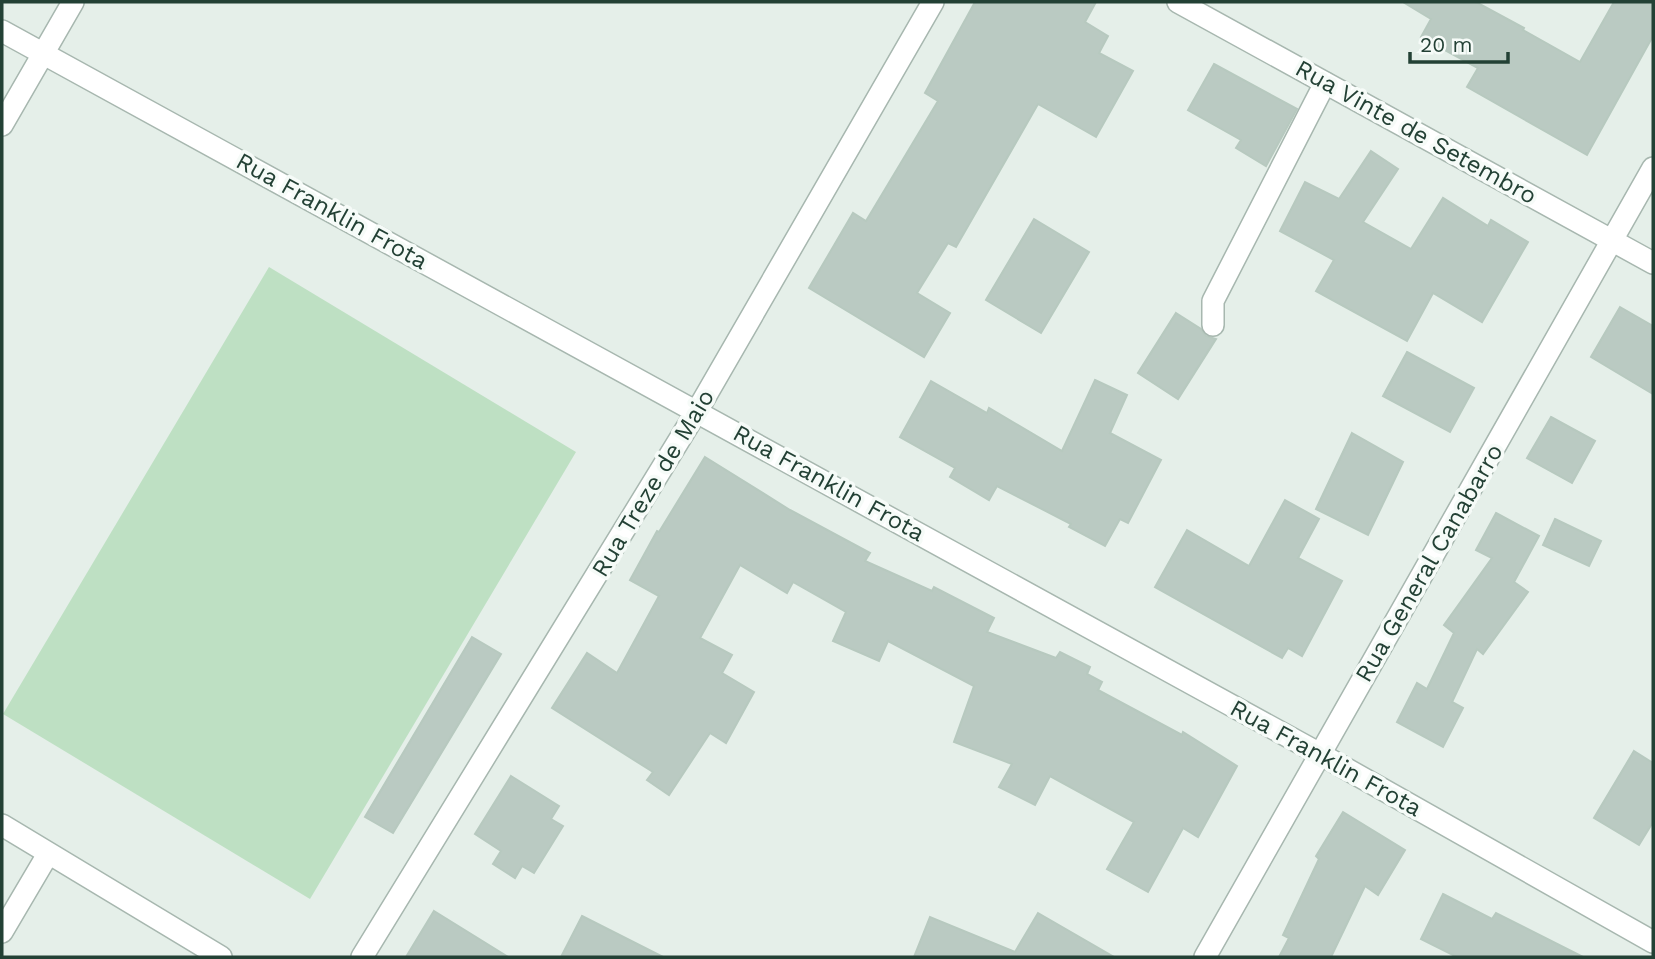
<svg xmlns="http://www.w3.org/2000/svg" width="1655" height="959" font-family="'Work Sans',sans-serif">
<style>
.green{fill:#bee0c3}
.building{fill:#bacac2;stroke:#b7c9bf;stroke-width:2}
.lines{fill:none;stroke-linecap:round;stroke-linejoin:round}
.minor-casing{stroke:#a7b7af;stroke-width:24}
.minor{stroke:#fff;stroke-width:21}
.labels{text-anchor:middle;stroke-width:7;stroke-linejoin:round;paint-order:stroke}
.street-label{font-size:24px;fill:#234135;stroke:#f6fbf8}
</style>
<rect width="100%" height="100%" fill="#e5efe9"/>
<path class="green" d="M269 267 576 452 310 899 3 714Z"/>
<g class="building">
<path d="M975 2H1096L1085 22 1108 36 1099 53 1133 71 1096 137 1038 104 956 247 948 243 917 293 950 313 924 357 809 288 853 213 866 221 938 101 925 93Z"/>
<path d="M1403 2H1476L1524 28 1523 30 1580 62 1614 2H1653V36L1587 155 1467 87 1478 68 1421 37 1431 19Z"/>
<path d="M1214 64 1297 109 1266 166 1236 148 1241 140 1188 110Z"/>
<path d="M1371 151 1398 169 1363 222 1411 249 1443 198 1488 226 1491 220 1528 242 1482 322 1433 293 1407 341 1316 291 1334 260 1280 231 1305 182 1339 199Z"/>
<path d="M1034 219 1089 252 1041 333 986 300Z"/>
<path d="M1620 307 1653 326V394L1591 357Z"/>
<path d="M1176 313 1201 329 1206 336 1216 339 1178 399 1138 373Z"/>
<path d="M1407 352 1474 388 1450 432 1383 396Z"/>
<path d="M1095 380 1127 395 1110 433 1161 460 1128 523 1120 519 1105 546 1069 527 1071 524 997 486 989 500 950 477 955 468 900 437 931 381 987 413 989 408 1062 451Z"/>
<path d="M1551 417 1595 441 1572 483 1527 458Z"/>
<path d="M1352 433 1403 462 1368 535 1316 509Z"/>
<path d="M705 457 790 510 870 553 865 561 932 591 934 587 994 618 987 632 1056 658 1060 652 1090 667 1087 674 1102 682 1098 690 1182 735 1183 732 1237 766 1198 837 1183 828 1148 892 1107 869 1134 822 1050 776 1035 805 999 787 1012 764 954 742 974 686 888 641 879 661 833 641 846 612 793 582 787 593 740 565 700 638 732 655 722 673 754 692 726 743 710 733 669 795 647 780 653 772 552 708 587 653 617 673 659 596 630 580 657 531 659 532Z"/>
<path d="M1285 500 1319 519 1298 558 1342 581 1302 656 1288 648 1282 658 1155 587 1187 530 1249 566Z"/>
<path d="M1496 513 1539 536 1514 582 1528 592 1483 654 1477 649 1452 702 1463 708 1443 747 1397 722 1417 683 1427 689 1454 633 1444 625 1492 558 1476 550Z"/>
<path d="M1555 519 1601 541 1589 566 1543 545Z"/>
<path d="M472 637 501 654 393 833 365 817Z"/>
<path d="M1634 751 1653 763V822L1639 845 1594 818Z"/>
<path d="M511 776 559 806 551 819 563 826 534 873 522 866 515 878 493 864 501 851 475 834Z"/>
<path d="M1343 812 1405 850 1378 895 1365 886 1331 957H1279L1289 938 1283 935 1319 859 1316 856Z"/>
<path d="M1443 894 1492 919 1496 913 1583 957H1457L1421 939Z"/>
<path d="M434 911 508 957H406Z"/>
<path d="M1038 913 1114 957H914L930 917 1015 952Z"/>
<path d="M582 916 663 957H561Z"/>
</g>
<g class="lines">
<g class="minor-casing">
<g id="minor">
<path d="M1178 2 1653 263"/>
<path d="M2 31 1320 754 1653 942"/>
<path d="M2 125 73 2"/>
<path d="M1213 325V301L1325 83"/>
<path d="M2 825 221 957"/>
<path d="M2 932 48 854"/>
<path d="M362 957 697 411 933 2"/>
<path d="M1205 957 1653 168"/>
</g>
</g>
<use href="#minor" class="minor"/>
</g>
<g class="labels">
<g class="street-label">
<text transform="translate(1416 132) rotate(29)" y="8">Rua Vinte de Setembro</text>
<text transform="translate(332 211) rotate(29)" y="8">Rua Franklin Frota</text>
<text transform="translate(653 483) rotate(-59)" y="8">Rua Treze de Maio</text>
<text transform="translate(829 483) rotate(29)" y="8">Rua Franklin Frota</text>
<text transform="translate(1429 563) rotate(-60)" y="8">Rua General Canabarro</text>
<text transform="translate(1326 758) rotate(29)" y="8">Rua Franklin Frota</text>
</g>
</g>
<rect width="1655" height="959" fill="none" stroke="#234135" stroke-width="7"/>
<path d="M1410 52v10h98v-10" fill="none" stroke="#234135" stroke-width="3.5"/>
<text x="1420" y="52" font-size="21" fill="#234135" stroke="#f6fbf8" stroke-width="5" paint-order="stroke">20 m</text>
</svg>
